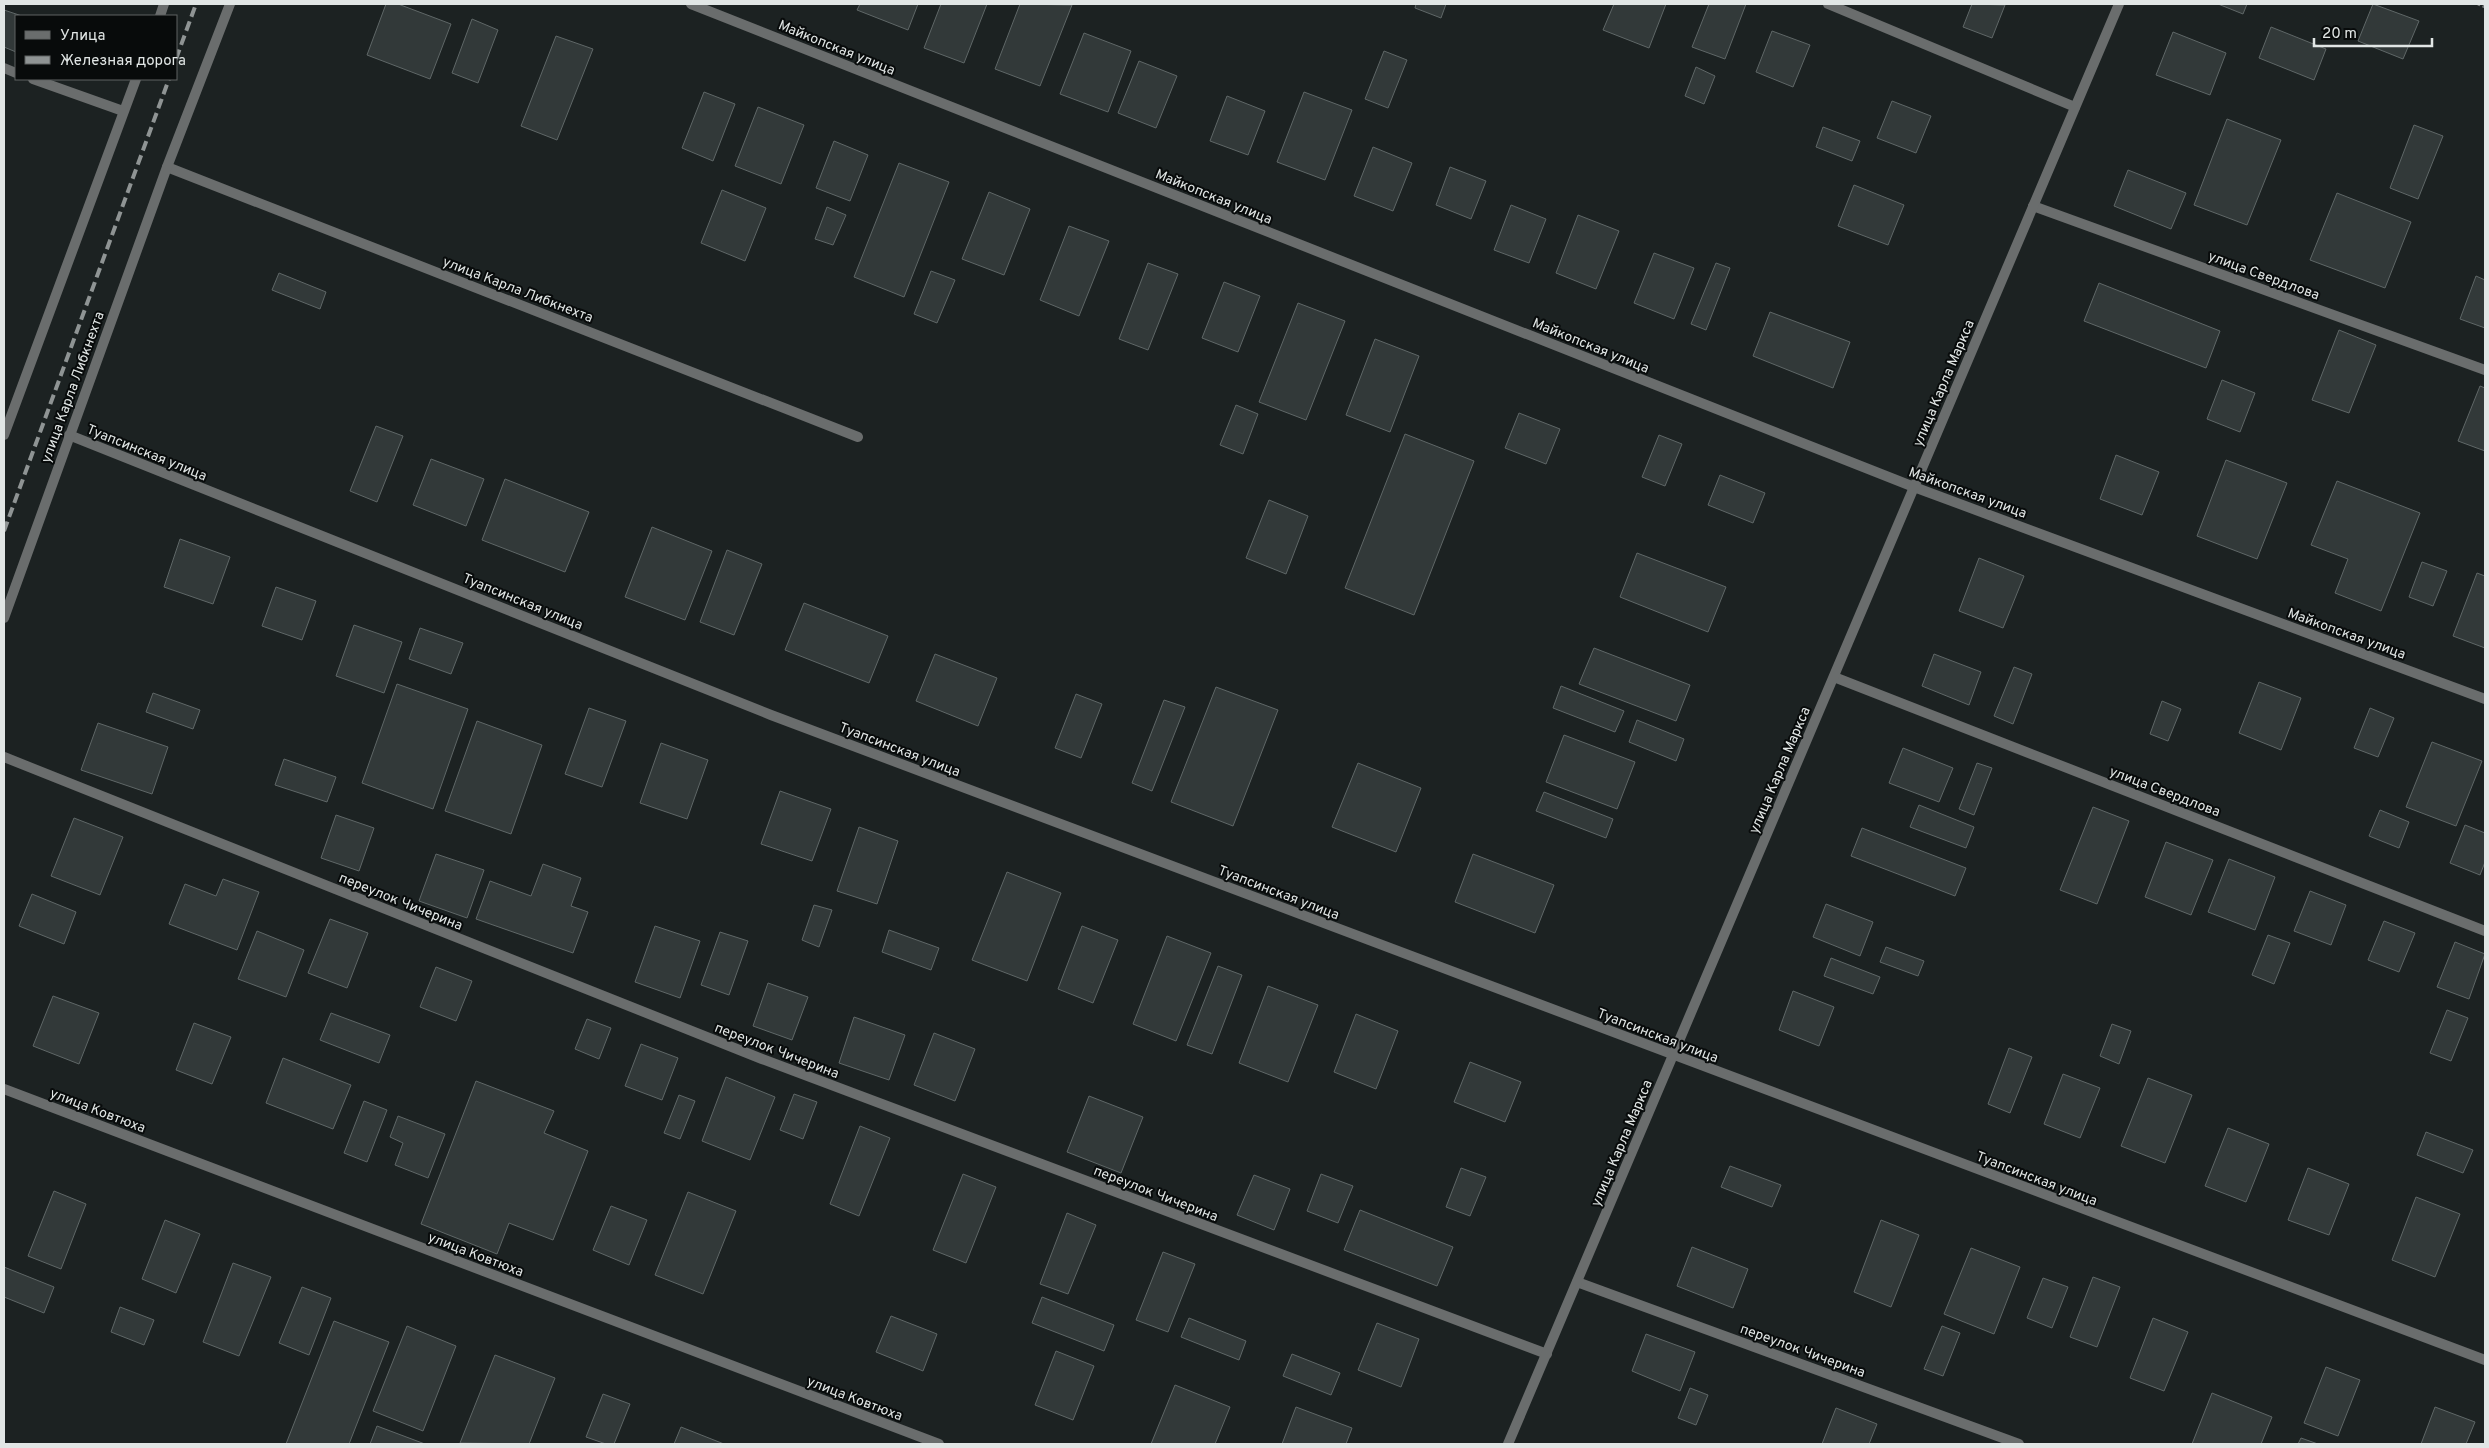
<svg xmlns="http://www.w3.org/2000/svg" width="2489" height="1448" font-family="Overpass,sans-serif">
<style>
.building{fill:#323939;stroke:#5f6767}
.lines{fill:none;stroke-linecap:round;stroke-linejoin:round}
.path{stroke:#787d7d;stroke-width:3;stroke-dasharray:2.5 2.5;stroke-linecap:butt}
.street{stroke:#6a6d6d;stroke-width:10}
.rail{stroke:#8f9494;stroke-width:4;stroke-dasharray:10 5;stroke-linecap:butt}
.labels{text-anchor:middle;stroke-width:4;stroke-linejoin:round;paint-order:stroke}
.street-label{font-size:14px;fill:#e1e6e5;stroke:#080b0b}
</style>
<rect width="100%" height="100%" fill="#1c2222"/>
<g class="building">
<path d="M386 4H398L451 24 430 79 367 55Z"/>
<path d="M860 4H918L908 30 857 10Z"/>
<path d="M941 4H987L964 63 924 48Z"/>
<path d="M1020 4 1072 5 1040 86 995 69Z"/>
<path d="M1416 4H1446L1441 18 1415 8Z"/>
<path d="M1614 4H1666L1649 48 1603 30Z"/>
<path d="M1709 4H1746L1725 59 1692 47Z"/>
<path d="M1972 4 2005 5 1992 38 1963 27Z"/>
<path d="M2218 4H2247L2243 14Z"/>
<path d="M2373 4 2419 21 2403 59 2358 41Z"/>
<path d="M4 10 22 16H16V52L4 47Z"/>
<path d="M472 19 498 30 478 83 452 73Z"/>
<path d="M2271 27 2326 49 2314 80 2259 58Z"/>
<path d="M1772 31 1810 45 1793 87 1756 72Z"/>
<path d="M2173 32 2226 53 2210 95 2156 75Z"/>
<path d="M1084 33 1131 51 1108 112 1060 94Z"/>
<path d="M556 36 593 49 557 140 521 126Z"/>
<path d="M1384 51 1407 60 1388 108 1365 99Z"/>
<path d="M1139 61 1177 76 1156 128 1118 113Z"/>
<path d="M1696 67 1715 76 1704 104 1685 96Z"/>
<path d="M704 92 735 104 713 161 682 148Z"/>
<path d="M1304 92 1352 110 1325 180 1277 162Z"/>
<path d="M1227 96 1265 111 1248 155 1210 141Z"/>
<path d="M1892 101 1931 116 1916 153 1877 138Z"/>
<path d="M758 107 804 125 781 184 735 166Z"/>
<path d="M2227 119 2281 140 2247 225 2194 205Z"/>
<path d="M2414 125 2443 136 2418 199 2390 188Z"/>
<path d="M1823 127 1860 141 1852 161 1816 147Z"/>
<path d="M834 141 868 155 850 201 816 188Z"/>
<path d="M1373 147 1412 163 1393 211 1354 196Z"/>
<path d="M899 163 949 182 904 297 854 277Z"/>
<path d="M1450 167 1486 181 1471 219 1436 205Z"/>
<path d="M2128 170 2186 193 2171 229 2114 206Z"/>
<path d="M1854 185 1904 205 1888 245 1838 226Z"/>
<path d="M722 190 766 208 745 261 701 243Z"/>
<path d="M989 192 1030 209 1004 275 962 259Z"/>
<path d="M2337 193 2411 222 2385 288 2310 260Z"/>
<path d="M1511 205 1546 219 1529 263 1494 250Z"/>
<path d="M827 207 846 215 833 245 815 239Z"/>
<path d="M1578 215 1619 231 1596 289 1556 273Z"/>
<path d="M1069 226 1109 241 1079 316 1040 300Z"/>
<path d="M1654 253 1694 268 1674 319 1634 303Z"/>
<path d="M1148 263 1178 274 1148 350 1119 339Z"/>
<path d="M1716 263 1730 268 1706 330 1691 324Z"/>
<path d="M931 271 955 280 937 323 914 314Z"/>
<path d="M279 273 326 292 320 309 272 290Z"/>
<path d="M2476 276 2485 280V328L2460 319Z"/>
<path d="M1224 282 1260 296 1238 352 1202 338Z"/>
<path d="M2099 283 2220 331 2206 368 2084 321Z"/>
<path d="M1298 303 1345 321 1306 420 1259 402Z"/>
<path d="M1770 312 1850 342 1833 388 1753 356Z"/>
<path d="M2339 330 2376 345 2349 413 2312 400Z"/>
<path d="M1375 339 1419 356 1390 432 1346 415Z"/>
<path d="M2222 380 2255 393 2240 432 2207 419Z"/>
<path d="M2480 386 2485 388V451L2458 441Z"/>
<path d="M1236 405 1258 414 1243 454 1220 445Z"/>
<path d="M1519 413 1560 429 1546 464 1505 448Z"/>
<path d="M376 426 403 436 377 502 350 491Z"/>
<path d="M1405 434 1474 461 1414 615 1345 588Z"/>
<path d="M1659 435 1682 444 1665 486 1642 477Z"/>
<path d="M2116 455 2159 472 2142 515 2100 499Z"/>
<path d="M431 459 484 479 466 526 413 505Z"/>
<path d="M2226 460 2287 483 2257 559 2197 536Z"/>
<path d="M1720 475 1765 493 1753 523 1708 505Z"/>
<path d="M505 479 589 512 565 572 482 540Z"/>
<path d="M2337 481 2420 513 2381 611 2335 593 2348 559 2311 545Z"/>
<path d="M1269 500 1308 516 1286 574 1246 558Z"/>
<path d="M652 527 712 551 685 620 625 597Z"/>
<path d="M180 539 230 557 213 604 164 587Z"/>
<path d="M727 550 762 564 734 635 700 622Z"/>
<path d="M1637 553 1726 587 1708 632 1620 597Z"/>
<path d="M1979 558 2024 576 2003 628 1959 611Z"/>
<path d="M2422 562 2447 571 2433 606 2409 597Z"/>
<path d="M2477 573 2485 576V648L2453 636Z"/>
<path d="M276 587 316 601 302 640 262 626Z"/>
<path d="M804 603 888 636 869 683 785 650Z"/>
<path d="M354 625 402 642 384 693 336 676Z"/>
<path d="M420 628 463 643 451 674 409 659Z"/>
<path d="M1594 648 1690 685 1676 721 1579 684Z"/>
<path d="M935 654 997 678 978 726 916 701Z"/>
<path d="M1934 654 1981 672 1969 705 1922 686Z"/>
<path d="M2014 667 2032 674 2013 724 1994 716Z"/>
<path d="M2259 682 2301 698 2281 750 2239 733Z"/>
<path d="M397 684 468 709 433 809 362 783Z"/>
<path d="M1561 686 1624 711 1615 732 1553 708Z"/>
<path d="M1216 687 1278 710 1233 826 1171 802Z"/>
<path d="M153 693 200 710 193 729 146 712Z"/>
<path d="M1076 694 1102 704 1081 758 1055 748Z"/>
<path d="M1164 700 1185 707 1152 791 1132 783Z"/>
<path d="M2162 701 2181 709 2168 741 2150 734Z"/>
<path d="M589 708 626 721 602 787 565 774Z"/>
<path d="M2370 708 2394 718 2378 757 2354 748Z"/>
<path d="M1637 720 1684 739 1676 761 1629 742Z"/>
<path d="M477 721 542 745 511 834 445 811Z"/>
<path d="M98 723 168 747 152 794 81 770Z"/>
<path d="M1564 735 1635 762 1617 809 1546 782Z"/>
<path d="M2432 742 2482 761 2456 826 2406 807Z"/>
<path d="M661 743 708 760 687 819 640 803Z"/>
<path d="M1903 748 1953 768 1939 802 1889 783Z"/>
<path d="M284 759 336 777 327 802 275 785Z"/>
<path d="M1358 763 1421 788 1396 852 1332 827Z"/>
<path d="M1977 763 1992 768 1974 815 1959 809Z"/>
<path d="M780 791 831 809 812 861 761 844Z"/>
<path d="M1544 792 1613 819 1606 838 1536 811Z"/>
<path d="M1919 805 1974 827 1966 848 1910 827Z"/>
<path d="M2093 807 2129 821 2097 904 2060 890Z"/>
<path d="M2380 810 2409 822 2399 848 2369 836Z"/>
<path d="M336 815 374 828 359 871 321 858Z"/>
<path d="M74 818 123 837 100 895 51 876Z"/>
<path d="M2465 825 2485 833V862L2480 875 2450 863Z"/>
<path d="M859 827 898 841 877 904 837 891Z"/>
<path d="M1862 828 1966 868 1955 896 1851 856Z"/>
<path d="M2166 842 2213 860 2191 915 2145 897Z"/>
<path d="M436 854 484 870 467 918 419 901Z"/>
<path d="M1473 854 1554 885 1535 933 1455 902Z"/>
<path d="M2229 859 2275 877 2255 930 2208 912Z"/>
<path d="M543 864 581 878 571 906 588 912 573 953 476 919 490 881 531 896Z"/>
<path d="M1007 872 1061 893 1027 981 972 960Z"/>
<path d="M223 879 259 892 237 950 169 924 185 884 216 896Z"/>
<path d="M2310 891 2346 905 2331 945 2294 931Z"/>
<path d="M32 894 76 912 64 944 19 926Z"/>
<path d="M1826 904 1873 922 1860 956 1813 937Z"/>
<path d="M814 905 832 910 819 947 802 940Z"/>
<path d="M330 919 368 933 347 988 308 973Z"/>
<path d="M2384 921 2415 933 2399 972 2368 960Z"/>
<path d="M655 926 700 941 680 998 635 982Z"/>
<path d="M1082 926 1118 940 1093 1003 1058 989Z"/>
<path d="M889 930 939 948 931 970 882 952Z"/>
<path d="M257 931 304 950 286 997 238 979Z"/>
<path d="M720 932 748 941 729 995 701 985Z"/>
<path d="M2268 935 2290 943 2274 984 2252 975Z"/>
<path d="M1167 936 1211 953 1176 1041 1133 1024Z"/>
<path d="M2455 942 2485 954 2469 999 2437 987Z"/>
<path d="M1886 947 1924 961 1918 976 1880 962Z"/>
<path d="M1831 958 1880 977 1873 994 1824 976Z"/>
<path d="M1218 966 1242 975 1212 1054 1187 1045Z"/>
<path d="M436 967 472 981 456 1021 420 1007Z"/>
<path d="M768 983 808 997 792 1040 753 1026Z"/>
<path d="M1268 986 1318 1005 1288 1082 1239 1063Z"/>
<path d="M1793 991 1834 1007 1819 1046 1779 1030Z"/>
<path d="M53 996 99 1013 79 1064 33 1046Z"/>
<path d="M2447 1010 2468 1018 2451 1061 2430 1053Z"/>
<path d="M331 1013 390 1035 379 1063 320 1040Z"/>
<path d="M1356 1014 1398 1031 1376 1089 1334 1072Z"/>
<path d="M854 1017 905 1035 889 1080 839 1063Z"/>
<path d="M587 1019 611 1028 599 1059 575 1049Z"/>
<path d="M194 1023 231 1037 212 1084 176 1070Z"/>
<path d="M2112 1024 2131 1031 2119 1064 2100 1056Z"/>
<path d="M934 1033 975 1049 955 1101 914 1085Z"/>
<path d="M641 1044 678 1058 662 1100 625 1086Z"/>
<path d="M2009 1048 2032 1057 2010 1113 1988 1104Z"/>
<path d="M283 1058 351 1085 333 1129 266 1103Z"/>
<path d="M1470 1062 1521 1082 1505 1122 1454 1102Z"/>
<path d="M2063 1074 2100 1088 2080 1138 2044 1124Z"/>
<path d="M726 1077 775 1097 750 1160 702 1141Z"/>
<path d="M2148 1078 2192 1095 2165 1163 2121 1146Z"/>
<path d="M476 1081 554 1111 544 1133 588 1151 553 1240 509 1223 497 1254 421 1224Z"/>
<path d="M794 1094 817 1102 803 1139 780 1130Z"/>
<path d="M679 1095 695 1101 680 1139 664 1133Z"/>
<path d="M1089 1096 1143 1117 1121 1173 1067 1152Z"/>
<path d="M364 1101 387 1110 367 1162 344 1153Z"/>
<path d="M398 1116 445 1134 428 1178 395 1165 403 1143 390 1137Z"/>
<path d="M860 1126 890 1138 859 1216 830 1204Z"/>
<path d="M2228 1128 2269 1144 2246 1202 2205 1186Z"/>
<path d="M2426 1132 2473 1150 2463 1173 2417 1155Z"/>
<path d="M1730 1166 1781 1185 1772 1207 1721 1187Z"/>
<path d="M1461 1168 1486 1177 1470 1216 1446 1207Z"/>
<path d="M2308 1168 2349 1184 2329 1235 2288 1220Z"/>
<path d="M963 1174 996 1187 966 1263 933 1250Z"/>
<path d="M1321 1174 1353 1186 1338 1223 1307 1211Z"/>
<path d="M1254 1175 1290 1189 1274 1230 1237 1215Z"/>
<path d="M54 1191 86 1204 61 1269 28 1256Z"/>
<path d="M688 1192 736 1211 703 1294 655 1275Z"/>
<path d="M2416 1197 2460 1214 2435 1277 2392 1260Z"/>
<path d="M611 1206 647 1220 629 1265 593 1250Z"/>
<path d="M1360 1210 1453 1247 1437 1286 1344 1250Z"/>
<path d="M1067 1213 1096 1225 1068 1294 1040 1284Z"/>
<path d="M165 1220 200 1234 176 1293 142 1279Z"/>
<path d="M1881 1220 1919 1235 1891 1307 1854 1292Z"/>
<path d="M1692 1247 1748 1269 1733 1308 1677 1286Z"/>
<path d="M1971 1248 2020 1267 1994 1334 1944 1314Z"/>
<path d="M1163 1252 1195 1264 1168 1332 1136 1320Z"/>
<path d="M233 1263 271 1277 239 1356 203 1342Z"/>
<path d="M4 1267 54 1287 44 1313 4 1297Z"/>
<path d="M2093 1277 2120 1287 2097 1347 2070 1337Z"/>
<path d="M2043 1278 2068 1287 2052 1328 2027 1318Z"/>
<path d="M302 1287 331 1298 309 1355 279 1343Z"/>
<path d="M1042 1297 1114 1325 1104 1351 1032 1323Z"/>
<path d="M120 1307 154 1320 144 1345 111 1332Z"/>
<path d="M891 1316 937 1334 923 1371 876 1352Z"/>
<path d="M1189 1318 1246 1341 1239 1360 1181 1337Z"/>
<path d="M2153 1318 2188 1332 2164 1391 2130 1378Z"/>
<path d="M334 1321 389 1342 349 1444H286Z"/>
<path d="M1377 1323 1419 1339 1401 1387 1358 1370Z"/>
<path d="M407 1326 456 1346 423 1431 373 1411Z"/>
<path d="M1942 1326 1960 1333 1943 1376 1924 1369Z"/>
<path d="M1646 1334 1695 1352 1680 1391 1632 1371Z"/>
<path d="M1056 1351 1094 1366 1073 1420 1035 1405Z"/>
<path d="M1292 1354 1340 1373 1331 1395 1283 1376Z"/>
<path d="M495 1355 555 1378 529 1444 460 1443Z"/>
<path d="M2326 1367 2360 1380 2338 1436 2304 1423Z"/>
<path d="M1175 1385 1230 1407 1215 1444H1151Z"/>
<path d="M1690 1388 1708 1395 1696 1425 1678 1418Z"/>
<path d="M2212 1393 2272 1417 2261 1444H2192Z"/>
<path d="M603 1394 630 1404 614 1444H606L586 1437Z"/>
<path d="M1296 1407 1352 1428 1346 1444H1282Z"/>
<path d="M2435 1407 2475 1422 2466 1444H2421Z"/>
<path d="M1836 1408 1877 1424 1869 1444H1822Z"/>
<path d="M377 1426 425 1444H370Z"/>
<path d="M681 1427 724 1444H674Z"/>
<path d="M2301 1438 2318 1444H2298Z"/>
</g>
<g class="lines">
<path class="path" d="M2478 4 2485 7"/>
<g class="street">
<path d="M691 4 1914 487 2485 699"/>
<path d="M1828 4 2075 107"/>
<path d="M160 16 164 4"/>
<path d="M4 68 16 73"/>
<path d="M33 79 123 111"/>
<path d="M167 167 858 437"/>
<path d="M2033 206 2485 370"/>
<path d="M4 435 136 79"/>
<path d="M69 435 771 715 2485 1360"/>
<path d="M4 618 167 167 230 4"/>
<path d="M1834 677 2485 931"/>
<path d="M4 757 762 1059 1547 1354"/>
<path d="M4 1089 939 1444"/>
<path d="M1577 1282 2019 1444"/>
<path d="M1508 1444 2119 4"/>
</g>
<g class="rail">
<path d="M176 59 196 4"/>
<path d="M4 531 169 79"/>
</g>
</g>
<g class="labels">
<g class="street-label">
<text transform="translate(837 47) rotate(22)" y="5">Майкопская улица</text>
<text transform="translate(1214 196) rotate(22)" y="5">Майкопская улица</text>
<text transform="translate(2264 275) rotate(20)" y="5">улица Свердлова</text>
<text transform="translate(518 289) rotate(21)" y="5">улица Карла Либкнехта</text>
<text transform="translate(1591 345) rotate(22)" y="5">Майкопская улица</text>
<text transform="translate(1943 383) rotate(-67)" y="5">улица Карла Маркса</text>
<text transform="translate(72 387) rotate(-70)" y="5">улица Карла Либкнехта</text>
<text transform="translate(147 452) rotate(22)" y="5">Туапсинская улица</text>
<text transform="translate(1968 492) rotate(20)" y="5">Майкопская улица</text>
<text transform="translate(523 601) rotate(22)" y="5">Туапсинская улица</text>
<text transform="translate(2347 633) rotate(20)" y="5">Майкопская улица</text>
<text transform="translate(900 749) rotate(21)" y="5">Туапсинская улица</text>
<text transform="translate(1779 770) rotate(-67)" y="5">улица Карла Маркса</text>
<text transform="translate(2165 791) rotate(21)" y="5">улица Свердлова</text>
<text transform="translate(1279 892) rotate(21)" y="5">Туапсинская улица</text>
<text transform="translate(401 901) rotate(22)" y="5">переулок Чичерина</text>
<text transform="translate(1658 1035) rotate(21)" y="5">Туапсинская улица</text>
<text transform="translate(777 1050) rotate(21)" y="5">переулок Чичерина</text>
<text transform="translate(98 1110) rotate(21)" y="5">улица Ковтюха</text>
<text transform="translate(1621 1143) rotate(-67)" y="5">улица Карла Маркса</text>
<text transform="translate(2037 1178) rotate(21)" y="5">Туапсинская улица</text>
<text transform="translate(1156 1193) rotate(21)" y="5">переулок Чичерина</text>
<text transform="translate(476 1254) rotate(21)" y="5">улица Ковтюха</text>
<text transform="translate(1803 1350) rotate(20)" y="5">переулок Чичерина</text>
<text transform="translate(855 1398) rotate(21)" y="5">улица Ковтюха</text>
</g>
</g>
<rect width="2489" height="1448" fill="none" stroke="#e1e6e5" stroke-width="10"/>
<rect x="15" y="15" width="162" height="65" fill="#080b0b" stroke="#5f6362"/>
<rect x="25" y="31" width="25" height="8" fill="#6a6d6d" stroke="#5f6362"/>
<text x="60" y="40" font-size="15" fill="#e1e6e5">Улица</text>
<rect x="25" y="56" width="25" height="8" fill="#8f9494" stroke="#5f6362"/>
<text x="60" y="65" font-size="15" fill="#e1e6e5">Железная дорога</text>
<path d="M2314 38v8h118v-8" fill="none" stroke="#e1e6e5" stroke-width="2.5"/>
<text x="2322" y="38" font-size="15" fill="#e1e6e5" stroke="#080b0b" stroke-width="4" paint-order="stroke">20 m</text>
</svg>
